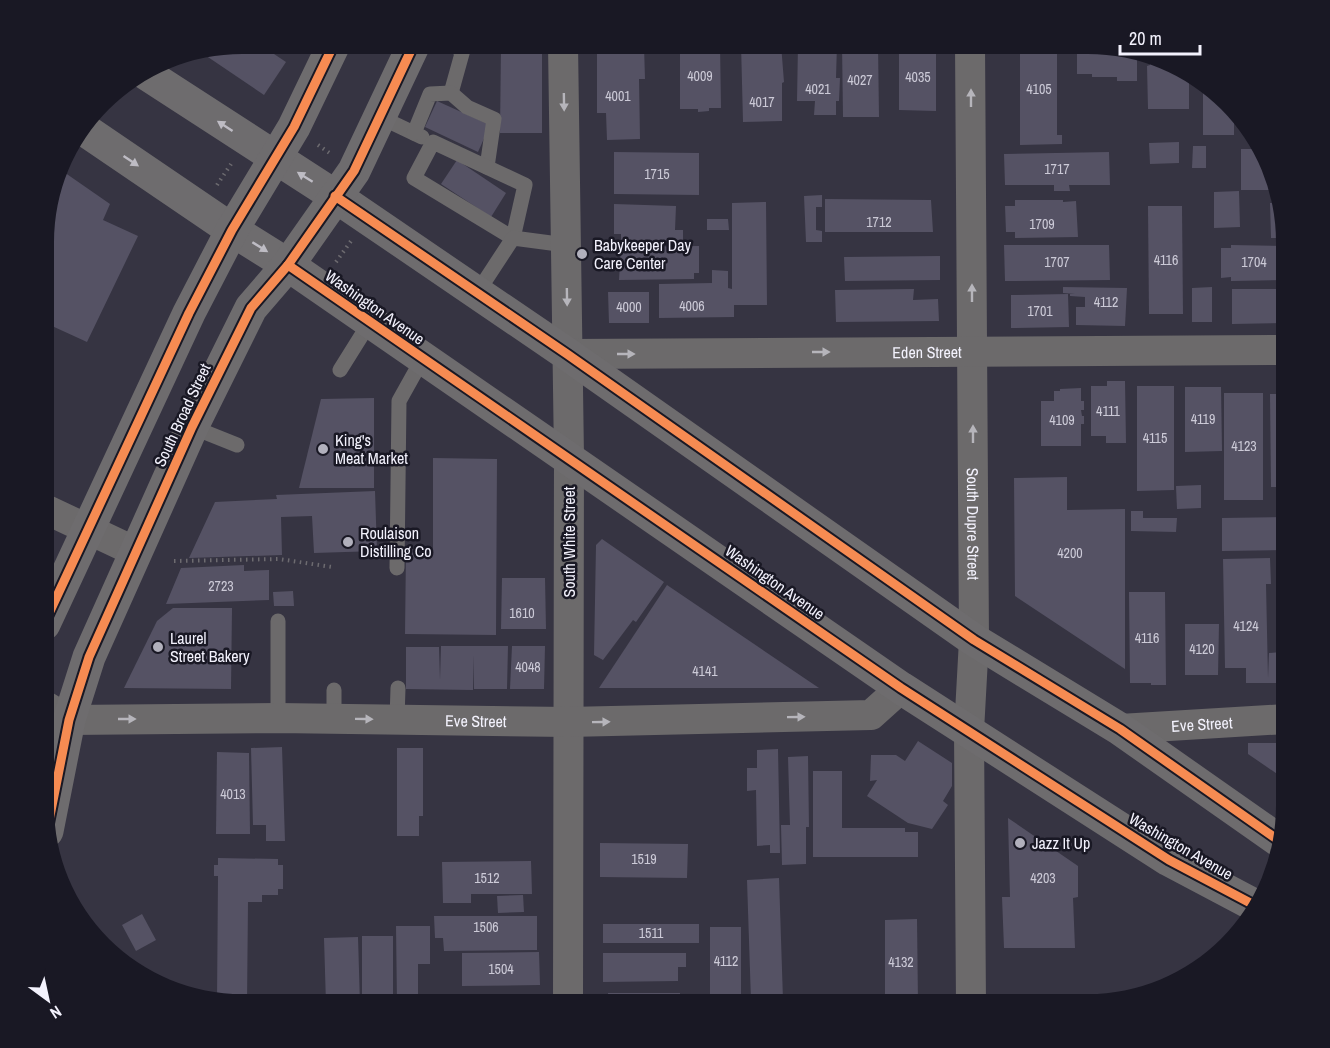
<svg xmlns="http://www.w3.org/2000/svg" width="1330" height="1048" font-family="'Archivo Narrow',sans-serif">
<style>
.building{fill:#555264}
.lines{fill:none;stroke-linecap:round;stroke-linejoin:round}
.path{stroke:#6d6b70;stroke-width:4;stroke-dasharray:1.5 4.5;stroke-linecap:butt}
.lane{stroke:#6c6a6b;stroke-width:15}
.street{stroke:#6c6a6b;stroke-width:30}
.secondary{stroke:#6e6c6e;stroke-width:33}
.cycleway-casing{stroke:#191824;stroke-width:13}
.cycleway{stroke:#f68b52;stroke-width:9}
.oneway{fill:#b6b5bb}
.oneway2{fill:#bebcc4}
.poi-dot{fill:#b1b0bc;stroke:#191824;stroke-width:2}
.labels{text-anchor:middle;stroke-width:5;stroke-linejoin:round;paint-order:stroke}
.number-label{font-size:14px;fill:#cccad7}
.poi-label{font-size:16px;fill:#f3f2fd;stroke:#191824;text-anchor:start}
.street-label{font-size:16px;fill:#f3f2fd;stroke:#191824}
</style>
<rect width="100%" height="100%" fill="#363442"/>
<g class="building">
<path d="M242 43 259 44 286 62 264 95 199 51Z"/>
<path d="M501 44H542V133H500Z"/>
<path d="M607 44H640V46H644L645 79H639L640 139 607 140 606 113H597V47H607Z"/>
<path d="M680 44H720L721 108H709V111L698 112V109H680Z"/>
<path d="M741 44H781L784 82 782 83V121L743 122Z"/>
<path d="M798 44H837L836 78H840L839 101H836V115H814L815 101H797Z"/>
<path d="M842 44H878L879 117H843Z"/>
<path d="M899 44H936V111L899 110Z"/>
<path d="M1020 44H1057V135H1062V144L1020 145Z"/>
<path d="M1077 44H1101L1137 52V81H1117V77H1092V74H1077Z"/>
<path d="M1150 55 1164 58 1189 74V109H1148L1147 66 1150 65Z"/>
<path d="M1203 83 1219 93 1234 112V135H1203Z"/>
<path d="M437 101 490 125 478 152 425 127Z"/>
<path d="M1179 142V163L1150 164 1149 143Z"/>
<path d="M1193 146H1206V168H1192Z"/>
<path d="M1241 149H1262L1266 155 1274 190H1241Z"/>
<path d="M614 152 699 153V195L614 194Z"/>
<path d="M1109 152 1110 185H1069L1070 191H1054V185H1005L1004 154Z"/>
<path d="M457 160 506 193 491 217 441 184Z"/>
<path d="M61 170 110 204 103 220 138 236 87 342 52 326 49 332 45 330V216Z"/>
<path d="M1239 191 1240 227 1214 228V192Z"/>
<path d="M822 195V207H816V230L822 231V242H806L804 196Z"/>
<path d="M825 199 931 200 933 232H825Z"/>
<path d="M1015 200H1063V202L1076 201 1078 237 1015 238V232H1006L1005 206H1015Z"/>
<path d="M766 202 767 305H734V317L659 318V284L712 283V270L728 271V288L732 289V203Z"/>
<path d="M1270 203H1278L1286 238H1271Z"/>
<path d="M614 204 676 206 675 230H683V241L621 240V234H614Z"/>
<path d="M1148 206H1182L1183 314H1149Z"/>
<path d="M707 219H728L729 230H707Z"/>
<path d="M1004 245H1109L1110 280 1005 281Z"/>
<path d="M1231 245 1286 246V280L1231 281V277L1221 278V248H1231Z"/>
<path d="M699 246V273H694V279L619 280 621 247Z"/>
<path d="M940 256V280L845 281 844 257Z"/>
<path d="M1063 287 1127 288 1125 326 1076 325V307H1085V297L1070 296V294H1075L1063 293Z"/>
<path d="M1212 287V322H1192V288Z"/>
<path d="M914 289 913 300 938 299 939 321 836 322 835 290Z"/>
<path d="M1232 289H1286V323L1232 324Z"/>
<path d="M608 292H649V323H609Z"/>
<path d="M1068 294 1069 327 1011 328V295Z"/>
<path d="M1107 381H1125L1126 443H1106V436H1091V386H1107Z"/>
<path d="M1137 386H1174V490L1137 491Z"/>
<path d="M1185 387H1221L1222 451 1185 452Z"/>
<path d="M1081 388V401H1084V410H1081L1082 416H1084V424H1081V446H1041V401H1054V391H1060V389Z"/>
<rect x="1224" y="393" width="39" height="107"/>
<path d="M1270 394H1286V487H1271Z"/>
<path d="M374 398V488H299L321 399Z"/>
<path d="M433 458 497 459 496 635 405 634 406 549H433Z"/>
<path d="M1067 477V510L1125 509V669L1015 596 1014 478Z"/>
<path d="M1201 485V508L1177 509 1176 486Z"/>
<path d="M375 491 377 551 314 553 312 516 281 517 282 555 189 558 215 502 277 499 276 495Z"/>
<path d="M1131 511H1143V518H1177L1176 532 1131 531Z"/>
<path d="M1286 517V550L1222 551V518Z"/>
<path d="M602 539 664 582 636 622 633 620 603 660 594 655 596 545Z"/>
<path d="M1270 558 1271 584H1266L1268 678 1269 653 1281 652V683H1246V668H1225L1223 559Z"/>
<path d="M244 565V571L269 570V600L166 604 181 568Z"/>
<path d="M502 578H545L546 629H501Z"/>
<path d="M667 585 819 688H599Z"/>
<path d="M293 591 294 606H274L273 592Z"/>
<path d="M1129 592H1165L1166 685H1151V683H1130Z"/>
<path d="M173 608H232L231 689 124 688 157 621Z"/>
<path d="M1185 624H1219L1218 675H1185Z"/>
<path d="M441 646H508L507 689H474V655L473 690 406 689V647H439L440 680Z"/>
<path d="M512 646H545L544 689H510Z"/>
<path d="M918 741 952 763V786L943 801 948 805 932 829 908 823 867 796 877 780 870 781 871 755H896L905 761Z"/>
<path d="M1248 743H1286V780L1248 754Z"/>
<path d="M282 747 285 841H266V825H253L251 748Z"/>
<path d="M397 748H423V816H419V836H397Z"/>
<path d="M778 749 780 853H770V845L757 846 756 790 747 791V768H757V750Z"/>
<path d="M217 752 249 753 250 834H216Z"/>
<path d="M808 756 809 827H806V864L782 865 781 825H790L788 757Z"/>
<path d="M813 771H842V828H905V832H918V857H813Z"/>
<path d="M1008 818 1078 866V897L1073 898 1075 948H1004L1002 897H1010Z"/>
<path d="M600 843 688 844 687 878 600 877Z"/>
<path d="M218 858 278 859V865H283V889H278V895H262V902H248L247 1004H229L217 1001 218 876H214V865H218Z"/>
<path d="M531 861 532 894H471V903H443L442 862Z"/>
<path d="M779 878 783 1000 751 1001 747 880Z"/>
<path d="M523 895 524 912 498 913 497 896Z"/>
<path d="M142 914 156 940 136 951 122 925Z"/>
<path d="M434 916H537V950L444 951 443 938H435Z"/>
<path d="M917 919 918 1004H885V920Z"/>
<rect x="603" y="924" width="96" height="19"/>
<path d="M396 926H430V964H418V1004H397Z"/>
<path d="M710 927H741V1004H725V995H710Z"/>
<rect x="362" y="936" width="31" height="68"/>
<path d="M358 937 360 1004H326L324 938Z"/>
<path d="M539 952 540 985 462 986V953Z"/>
<path d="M603 953H686V967H678V981L603 982Z"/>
<path d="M608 993H680V1004H609Z"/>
</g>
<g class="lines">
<g class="path">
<path d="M318 145 331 154"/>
<path d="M217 185 231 164"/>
<path d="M336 262 351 241"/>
<path d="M174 561 279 559 332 567"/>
</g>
<g class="lane">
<path d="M448 44 463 50 451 93"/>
<path d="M380 117 422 137"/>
<path d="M414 133 430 94 451 93 467 107 494 119 487 167"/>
<path d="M433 142 525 185 513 238 414 178Z"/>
<path d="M477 293 513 238 566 245"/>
<path d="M340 370 370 322"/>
<path d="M192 427 237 445"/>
<path d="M397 568 399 401 423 358"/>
<path d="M278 621V718"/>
<path d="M334 690V719"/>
<path d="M397 719 398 688"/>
</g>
<g class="street">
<path d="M563 44 569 457 568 1004"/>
<path id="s1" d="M970 44 974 640 969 731 971 1004"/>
<path id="s2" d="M567 354 1286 350"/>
<path d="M45 509 136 552"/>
<path id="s3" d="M44 705 69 720 278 718 568 722 871 715 901 688"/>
<path id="s4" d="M1120 729 1286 719"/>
</g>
<g class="secondary">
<path d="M145 73 335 196 567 354 974 640 1120 729 1281 842"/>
<path d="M82 128 232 230 288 265 901 688 1169 860 1256 906"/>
<path d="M44 624 189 313 232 230 294 127 334 44"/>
<path d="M47 831 69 720 89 657 192 427 251 308 288 265 354 171 414 44"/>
</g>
<g class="cycleway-casing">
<g id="cycleway">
<path d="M335 196 567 354 974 640 1120 729 1281 842"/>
<path d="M288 265 901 688 1169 860 1256 906"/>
<path d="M44 624 189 313 232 230 294 127 334 44"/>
<path d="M47 831 69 720 89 657 192 427 251 308 288 265 354 171 414 44"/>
</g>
</g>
<use href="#cycleway" class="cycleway"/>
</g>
<defs><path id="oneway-solid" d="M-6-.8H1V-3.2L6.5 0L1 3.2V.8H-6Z" transform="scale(1.5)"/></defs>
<g class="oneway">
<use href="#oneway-solid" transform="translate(971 98) rotate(-90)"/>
<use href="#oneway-solid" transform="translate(564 102) rotate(89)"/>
<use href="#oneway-solid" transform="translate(972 293) rotate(-90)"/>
<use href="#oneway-solid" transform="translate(567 297) rotate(89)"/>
<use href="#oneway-solid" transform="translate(821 352)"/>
<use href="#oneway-solid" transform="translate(626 354)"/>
<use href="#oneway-solid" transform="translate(973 434) rotate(-90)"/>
<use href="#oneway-solid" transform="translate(796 717) rotate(-1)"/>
<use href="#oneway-solid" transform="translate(127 719)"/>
<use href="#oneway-solid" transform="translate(364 719) rotate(1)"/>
<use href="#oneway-solid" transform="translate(601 722) rotate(-1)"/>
</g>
<g class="oneway2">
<use href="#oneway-solid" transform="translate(225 126) rotate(-147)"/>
<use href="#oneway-solid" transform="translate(131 161) rotate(34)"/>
<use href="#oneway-solid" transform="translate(305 177) rotate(-148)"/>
<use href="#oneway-solid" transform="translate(260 247) rotate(32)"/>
</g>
<g class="poi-dot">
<circle cx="582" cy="254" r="6"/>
<circle cx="323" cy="449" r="6"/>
<circle cx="348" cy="542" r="6"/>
<circle cx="158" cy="647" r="6"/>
<circle cx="1020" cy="843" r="6"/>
</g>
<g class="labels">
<g class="number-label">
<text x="700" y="81">4009</text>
<text x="918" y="82">4035</text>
<text x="860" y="85">4027</text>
<text x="818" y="94">4021</text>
<text x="1039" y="94">4105</text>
<text x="618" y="101">4001</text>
<text x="762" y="107">4017</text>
<text x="1057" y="174">1717</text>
<text x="657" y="179">1715</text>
<text x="879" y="227">1712</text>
<text x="1042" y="229">1709</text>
<text x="1166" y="265">4116</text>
<text x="1057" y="267">1707</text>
<text x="1254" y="267">1704</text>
<text x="1106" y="307">4112</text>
<text x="692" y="311">4006</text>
<text x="629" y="312">4000</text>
<text x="1040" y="316">1701</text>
<text x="1108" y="416">4111</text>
<text x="1203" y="424">4119</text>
<text x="1062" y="425">4109</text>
<text x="1155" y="443">4115</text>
<text x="1244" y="451">4123</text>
<text x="1070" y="558">4200</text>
<text x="221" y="591">2723</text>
<text x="522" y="618">1610</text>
<text x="1246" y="631">4124</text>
<text x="1147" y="643">4116</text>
<text x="1202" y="654">4120</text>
<text x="528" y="672">4048</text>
<text x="705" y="676">4141</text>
<text x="233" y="799">4013</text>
<text x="644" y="864">1519</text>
<text x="487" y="883">1512</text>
<text x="1043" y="883">4203</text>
<text x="486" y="932">1506</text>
<text x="651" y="938">1511</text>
<text x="726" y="966">4112</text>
<text x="901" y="967">4132</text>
<text x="501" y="974">1504</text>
</g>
<g class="poi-label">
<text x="594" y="251">Babykeeper Day<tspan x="594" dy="18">Care Center</tspan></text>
<text x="335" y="446">King's<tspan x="335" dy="18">Meat Market</tspan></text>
<text x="360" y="539">Roulaison<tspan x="360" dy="18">Distilling Co</tspan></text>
<text x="170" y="644">Laurel<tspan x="170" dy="18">Street Bakery</tspan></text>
<text x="1032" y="849">Jazz It Up</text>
</g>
<g class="street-label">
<text transform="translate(375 307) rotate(35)" y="6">Washington Avenue</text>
<text dy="6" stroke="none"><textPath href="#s2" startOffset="360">Eden Street</textPath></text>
<text transform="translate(182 415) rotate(-65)" y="6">South Broad Street</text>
<text dy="6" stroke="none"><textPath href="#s1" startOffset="480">South Dupre Street</textPath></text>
<text transform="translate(569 542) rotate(-90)" y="6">South White Street</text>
<text transform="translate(775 582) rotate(35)" y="6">Washington Avenue</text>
<text dy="6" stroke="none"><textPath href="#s3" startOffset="436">Eve Street</textPath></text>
<text dy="6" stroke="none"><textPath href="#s4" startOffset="82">Eve Street</textPath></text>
<text transform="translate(1181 846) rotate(30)" y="6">Washington Avenue</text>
</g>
</g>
<path d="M0 0H1330V1048H0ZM242 54H1088A188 188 0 0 1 1276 242V806A188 188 0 0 1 1088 994H242A188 188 0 0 1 54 806V242A188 188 0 0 1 242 54Z" fill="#191824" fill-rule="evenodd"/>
<g transform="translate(48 1000) rotate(147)" stroke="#191824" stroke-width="4.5" paint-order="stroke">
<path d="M0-4.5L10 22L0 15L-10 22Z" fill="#f3f2fd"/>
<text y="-9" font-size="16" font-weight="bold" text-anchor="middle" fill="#f3f2fd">N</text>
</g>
<path d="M1120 45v9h80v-9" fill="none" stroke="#f3f2fd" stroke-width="3"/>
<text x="1129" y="45" font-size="18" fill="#f3f2fd" stroke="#191824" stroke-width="4.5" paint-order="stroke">20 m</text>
</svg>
